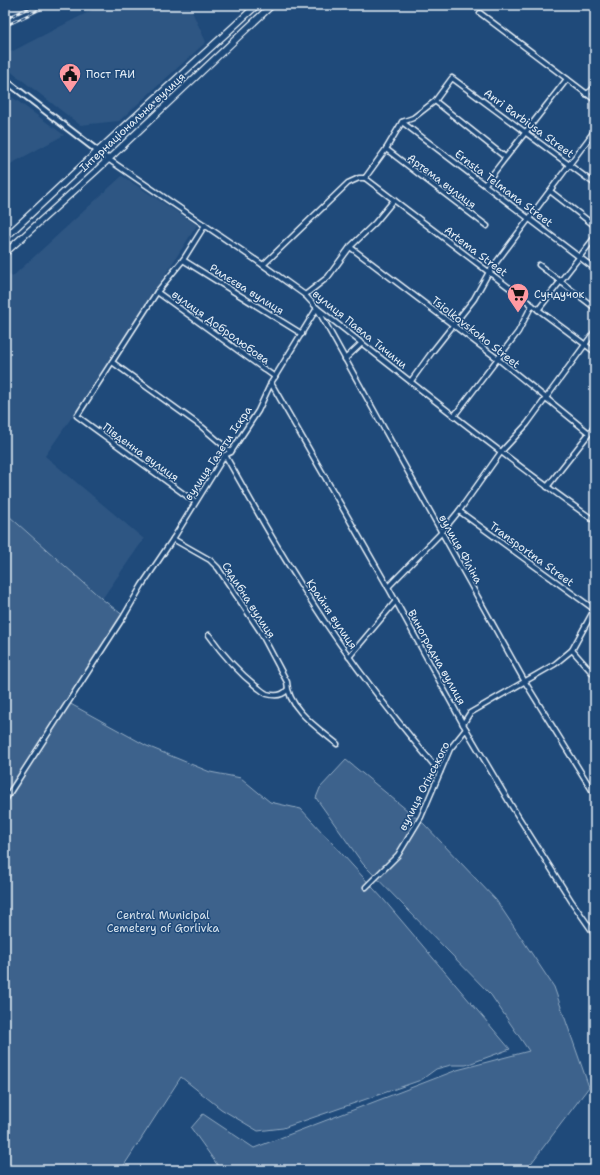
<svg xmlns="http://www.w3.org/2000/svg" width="600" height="1175" font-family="'Shantell Sans',sans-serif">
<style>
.built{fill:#2e5683}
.green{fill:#3c628c;stroke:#92aac2}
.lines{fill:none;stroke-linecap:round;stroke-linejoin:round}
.minor-casing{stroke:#e8f1f8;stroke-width:7}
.tertiary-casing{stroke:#e8f1f8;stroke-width:8}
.secondary-casing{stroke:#e8f1f8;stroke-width:8}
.minor{stroke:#1f4a7a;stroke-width:4}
.tertiary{stroke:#1f4a7a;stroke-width:4.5}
.secondary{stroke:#1f4a7a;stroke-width:5.5}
.rail-casing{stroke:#e8f1f8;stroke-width:3}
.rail{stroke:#1f4a7a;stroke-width:1.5;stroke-dasharray:4.5;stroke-linecap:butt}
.labels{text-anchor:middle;stroke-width:3;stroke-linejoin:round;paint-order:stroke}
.poi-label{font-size:11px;fill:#e8f1f8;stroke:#1f4a7a;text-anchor:start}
.street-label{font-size:11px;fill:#e8f1f8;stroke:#1f4a7a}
.park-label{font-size:11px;fill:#d7e3ed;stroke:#1f4a7a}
</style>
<rect width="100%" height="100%" fill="#1f4a7a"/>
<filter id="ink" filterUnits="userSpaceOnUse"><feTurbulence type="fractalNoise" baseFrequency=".025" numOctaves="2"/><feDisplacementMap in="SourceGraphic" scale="8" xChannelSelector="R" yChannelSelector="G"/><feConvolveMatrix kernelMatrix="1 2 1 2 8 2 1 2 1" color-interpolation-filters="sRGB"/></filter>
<g filter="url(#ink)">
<g class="built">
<path d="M102 5H189L206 42 119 121 80 125 5 67V55Z"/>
<path d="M5 92 64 135 5 167Z"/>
<path d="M122 176 197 225 100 376 45 456 144 539 102 599 9 516 5 519V269L12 277Z"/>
</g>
<g class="green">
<path d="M9 516 102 599 124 616 67 702 147 746 210 772 241 778 270 802 301 809 384 900 510 1049 466 1065H451L436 1069 421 1080 283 1128 258 1131 221 1109 181 1077 121 1170H5V520Z"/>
<path d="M346 760 424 824 496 900 554 987 589 1087 526 1170H221L191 1128 203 1114 254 1148 457 1070 529 1051 491 995 363 864 316 798 320 788Z"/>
</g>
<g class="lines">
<g class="minor-casing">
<g id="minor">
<path d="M480 13 595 100"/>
<path d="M586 94 591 91 595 86"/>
<path d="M435 101 505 157"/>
<path d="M402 122 595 269"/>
<path d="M590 137 595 141"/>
<path d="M386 149 487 226"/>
<path d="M108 159 263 265 305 295 317 308C409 380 500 454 595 521"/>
<path d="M365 178 386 149 402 122 413 118 435 101 452 78 595 184"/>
<path d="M365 178 532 305 595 352"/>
<path d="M485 184 567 79"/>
<path d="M550 191 595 226"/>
<path d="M350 247 498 359 589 433"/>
<path d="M183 260 302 334"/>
<path d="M263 265 348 183 359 178H365"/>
<path d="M539 265 595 308"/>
<path d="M157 292 275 377"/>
<path d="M305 295 328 277 350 247 375 223 394 200"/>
<path d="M318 310 525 682 595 795"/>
<path d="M538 310 595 237"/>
<path d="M345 359 362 343"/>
<path d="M112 362 202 427 231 452"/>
<path d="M411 381 432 352 474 299 489 272 590 137 595 129"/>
<path d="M271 383 388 587 463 724 511 805 572 902 595 935"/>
<path d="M454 416 518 332 532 305"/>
<path d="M225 455C248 495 270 536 295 575 337 645 387 710 440 772"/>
<path d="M547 487 595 426"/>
<path d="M195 502 77 416 157 292 183 260 205 225"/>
<path d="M459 511 595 610"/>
<path d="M173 539 210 560 218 568 260 631 287 682C288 709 318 728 337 744"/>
<path d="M388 587 441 533 459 511 501 452 527 424 595 331"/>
<path d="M209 635C223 655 238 672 257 687 260 689 264 693 267 694 274 696 282 696 287 690"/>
<path d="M572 650 595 676"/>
<path d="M349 657 396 601"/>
<path d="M463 724 470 713 555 664 572 650 595 608"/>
<path d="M5 800 124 616 142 585 173 539 225 455 231 452 258 411 271 383 317 308"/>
<path d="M366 887 398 855 421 817 450 749 466 729"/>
</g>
</g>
<g class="tertiary-casing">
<path id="tertiary" d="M5 80 108 159"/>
</g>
<g class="secondary-casing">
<g id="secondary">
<path d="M5 238 98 151 257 5"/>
<path d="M5 253 97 170 272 5"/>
</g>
</g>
<use href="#minor" class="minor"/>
<use href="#tertiary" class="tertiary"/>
<use href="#secondary" class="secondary"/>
<g class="rail-casing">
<g id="rail">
<path d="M5 19 35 5"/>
<path d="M5 26 49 5"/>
</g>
</g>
<use href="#rail" class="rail"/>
</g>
</g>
<defs>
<g id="civic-pin" transform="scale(1.15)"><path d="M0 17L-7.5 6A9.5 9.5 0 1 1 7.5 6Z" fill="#ff9aa2" stroke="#1f4a7a"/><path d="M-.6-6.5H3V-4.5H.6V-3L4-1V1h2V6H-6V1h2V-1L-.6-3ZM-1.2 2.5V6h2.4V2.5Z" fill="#111"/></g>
<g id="supermarket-pin" transform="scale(1.15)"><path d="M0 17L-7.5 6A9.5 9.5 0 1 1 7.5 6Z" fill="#ff9aa2" stroke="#1f4a7a"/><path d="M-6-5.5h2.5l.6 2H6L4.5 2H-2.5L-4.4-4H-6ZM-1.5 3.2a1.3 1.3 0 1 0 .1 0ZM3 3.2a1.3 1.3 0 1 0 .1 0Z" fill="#111"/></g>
</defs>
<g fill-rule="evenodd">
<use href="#civic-pin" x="70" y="74"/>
<use href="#supermarket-pin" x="518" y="294"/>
</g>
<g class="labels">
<g class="poi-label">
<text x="86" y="78">Пост ГАИ</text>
<text x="534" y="298">Сундучок</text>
</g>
<g class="street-label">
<text transform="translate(132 122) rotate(-43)" y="4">Інтернаціональна вулиця</text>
<text transform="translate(529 123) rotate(36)" y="4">Anri Barbiusa Street</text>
<text transform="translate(442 181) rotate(37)" y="4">Артема вулиця</text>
<text transform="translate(504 188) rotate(37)" y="4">Ernsta Telmana Street</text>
<text transform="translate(476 251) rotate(37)" y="4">Artema Street</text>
<text transform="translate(247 289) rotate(32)" y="4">Рилєєва вулиця</text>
<text transform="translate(221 327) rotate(36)" y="4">вулиця Добролюбова</text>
<text transform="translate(360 329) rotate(39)" y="4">вулиця Павла Тичини</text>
<text transform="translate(476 332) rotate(38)" y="4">Tsiolkovskoho Street</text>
<text transform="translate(141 452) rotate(36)" y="4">Південна вулиця</text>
<text transform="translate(218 453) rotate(-56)" y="4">вулиця Газети Іскра</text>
<text transform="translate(461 549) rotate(61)" y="4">вулиця Філіна</text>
<text transform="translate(532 554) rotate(36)" y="4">Transportna Street</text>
<text transform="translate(249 600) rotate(57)" y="4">Сядибна вулиця</text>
<text transform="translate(332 614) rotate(56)" y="4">Крайня вулиця</text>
<text transform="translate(437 657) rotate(61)" y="4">Виноградна вулиця</text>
<text transform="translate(424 786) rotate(-63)" y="4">вулиця Огінського</text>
</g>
<g class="park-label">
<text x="163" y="919">Central Municipal<tspan x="163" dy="13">Cemetery of Gorlivka</tspan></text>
</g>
</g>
<rect width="600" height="1175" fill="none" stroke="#1f4a7a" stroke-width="20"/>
<rect x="10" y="10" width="580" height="1155" fill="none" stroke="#e8f1f8" stroke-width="1.5" filter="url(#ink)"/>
</svg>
